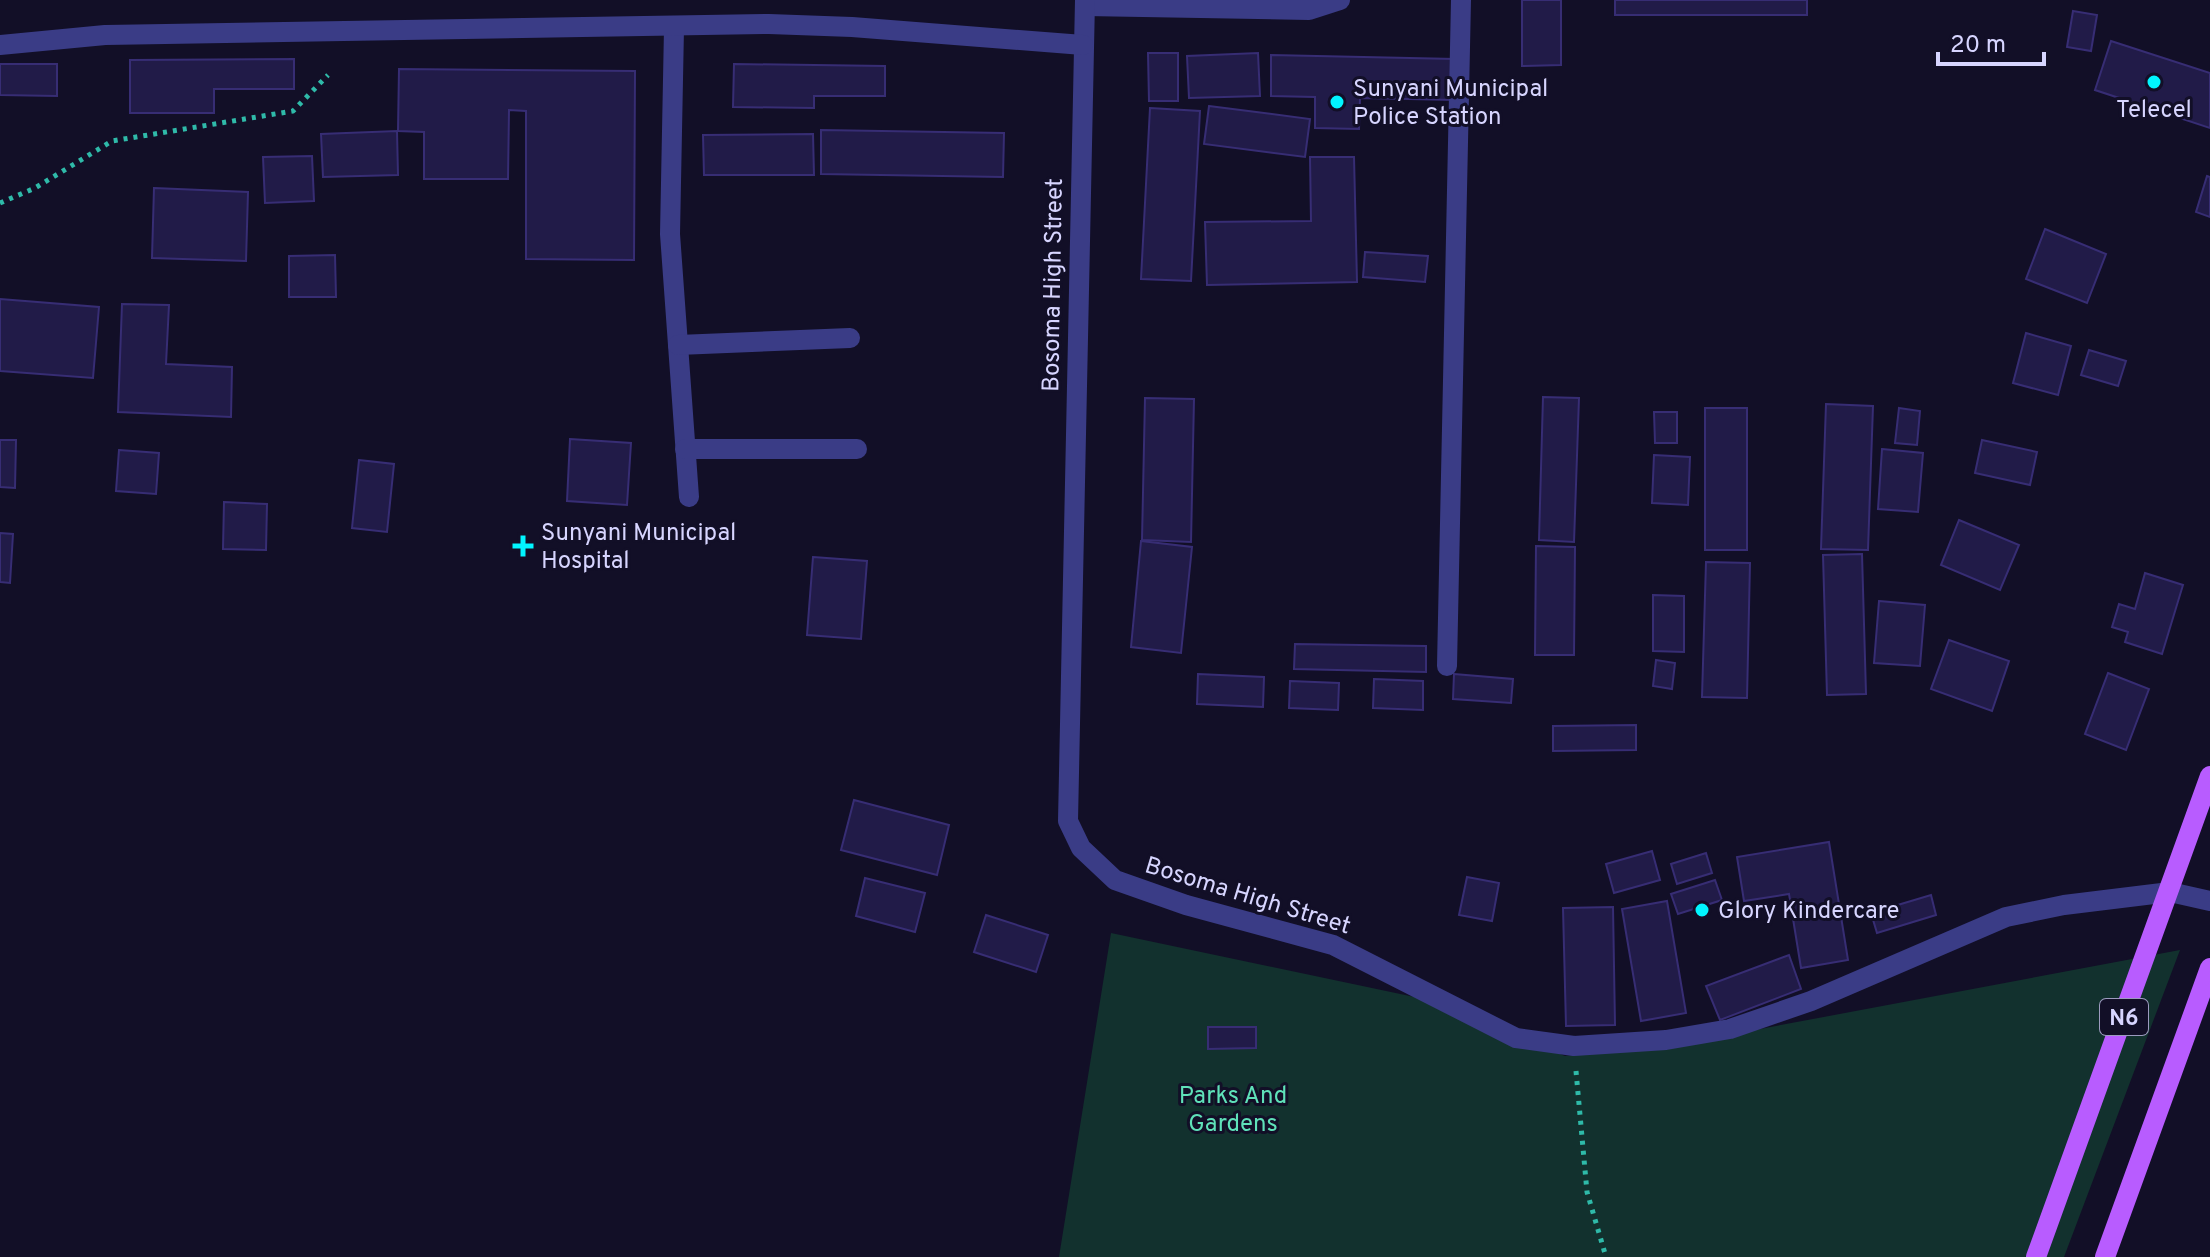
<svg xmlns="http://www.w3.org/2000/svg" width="2210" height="1257" font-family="Overpass,sans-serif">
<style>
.green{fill:#12312e}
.building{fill:#211b48;stroke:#372d74;stroke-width:2}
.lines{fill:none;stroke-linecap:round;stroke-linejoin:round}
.path{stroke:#2fbaa9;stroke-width:5;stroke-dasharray:4 6;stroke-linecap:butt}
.service{stroke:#3a3c86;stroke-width:20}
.minor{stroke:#3a3c86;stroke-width:20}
.primary{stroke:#b85cff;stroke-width:20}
.poi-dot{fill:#01f5ff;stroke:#120f27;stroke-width:3}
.labels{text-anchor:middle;stroke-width:6;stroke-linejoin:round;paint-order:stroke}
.shield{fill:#120f27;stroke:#9c9abe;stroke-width:2}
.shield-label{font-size:22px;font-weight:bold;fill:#d7d5ff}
.poi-label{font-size:24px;fill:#d7d5ff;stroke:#120f27;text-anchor:start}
.street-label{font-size:24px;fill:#d7d5ff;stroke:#120f27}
.park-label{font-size:24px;fill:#5fe1b9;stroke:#120f27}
</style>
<rect width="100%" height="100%" fill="#120f27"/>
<path class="green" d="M1111 933 1424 999 1565 1056 1712 1038 2180 950 2064 1257H1059Z"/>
<g class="building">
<path d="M1522 0H1561V65L1522 66Z"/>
<rect x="1615" y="0" width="192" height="15"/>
<path d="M2073 11 2097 15 2091 51 2067 47Z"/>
<path d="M2111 41 2210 73V128L2095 90Z"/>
<path d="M1148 53H1178V101H1149Z"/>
<path d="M1258 53 1260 96 1189 98 1187 56Z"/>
<path d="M1271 55 1455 59 1454 100 1360 98 1359 129 1315 128V97L1271 96Z"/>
<path d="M294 59V89H214V113H130V60Z"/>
<path d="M0 64H57V96L0 95Z"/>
<path d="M734 64 885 66V96H814V108L733 107Z"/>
<path d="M399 69 635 71 634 260 526 259V111L509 110 508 179H424V132L398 131Z"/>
<path d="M1209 106 1310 119 1305 157 1204 144Z"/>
<path d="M1150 108 1200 111 1191 281 1141 279Z"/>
<path d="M821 130 1004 133 1003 177 821 174Z"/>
<path d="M397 131 398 175 323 177 321 134Z"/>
<path d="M813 134 814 175H704L703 135Z"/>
<path d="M312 156 314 201 265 203 263 157Z"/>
<path d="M1310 157H1354L1357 282 1207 285 1205 222 1311 221Z"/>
<path d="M2207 176 2210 177V217L2196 212Z"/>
<path d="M154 188 248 192 246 261 152 258Z"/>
<path d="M2045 229 2106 254 2087 303 2026 279Z"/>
<path d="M1365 252 1428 256 1425 282 1363 277Z"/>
<path d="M335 255 336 297H289V256Z"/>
<path d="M0 299 99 307 93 378 0 371Z"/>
<path d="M122 304 169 305 166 364 232 367 231 417 118 412Z"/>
<path d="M2026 333 2071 346 2058 395 2013 383Z"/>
<path d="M2089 350 2126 361 2118 386 2081 375Z"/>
<path d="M1543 397 1579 398 1574 542 1539 540Z"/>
<path d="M1145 398 1194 399 1191 542 1142 540Z"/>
<path d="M1826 404 1873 406 1868 550 1821 549Z"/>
<rect x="1705" y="408" width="42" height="142"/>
<path d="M1899 408 1920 411 1917 445 1895 443Z"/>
<path d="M1654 412H1677V443H1655Z"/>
<path d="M570 439 631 443 627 505 567 501Z"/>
<path d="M0 440H16L15 488 0 487Z"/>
<path d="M1982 440 2037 452 2030 485 1975 473Z"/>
<path d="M1882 449 1923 453 1918 512 1878 509Z"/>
<path d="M119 450 159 453 156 494 116 491Z"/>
<path d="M1654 455 1690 457 1688 505 1652 503Z"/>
<path d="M359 460 394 464 387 532 352 528Z"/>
<path d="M224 502 267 504 266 550 223 549Z"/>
<path d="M1959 520 2019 545 2000 590 1941 565Z"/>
<path d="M0 533 13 534 10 583 0 582Z"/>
<path d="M1141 541 1192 547 1181 653 1131 647Z"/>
<path d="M1536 546 1575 547 1574 655H1535Z"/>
<path d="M1862 554 1866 694 1827 695 1823 555Z"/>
<path d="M813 557 867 561 861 639 807 635Z"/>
<path d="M1706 562 1750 563 1747 698 1702 697Z"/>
<path d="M2145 573 2183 585 2162 654 2125 642 2128 632 2112 627 2119 604 2135 609Z"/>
<path d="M1653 595 1684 596V652L1653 651Z"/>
<path d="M1879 601 1925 605 1920 666 1874 663Z"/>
<path d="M1949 640 2009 661 1992 711 1931 689Z"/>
<path d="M1295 644 1426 646V672L1294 669Z"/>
<path d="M1656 660 1675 663 1672 689 1653 686Z"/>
<path d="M2108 673 2149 689 2126 750 2085 734Z"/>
<path d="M1198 674 1264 677 1263 707 1197 704Z"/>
<path d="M1454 674 1513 679 1511 703 1453 699Z"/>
<path d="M1374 679 1423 681V710L1373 708Z"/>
<path d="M1290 681 1339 683 1338 710 1289 708Z"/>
<path d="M1636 725V750L1553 751V726Z"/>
<path d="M854 800 949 825 937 875 841 850Z"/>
<path d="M1829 842 1848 960 1801 968 1789 894 1744 901 1737 857Z"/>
<path d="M1652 851 1660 880 1614 893 1606 864Z"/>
<path d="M1706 853 1712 873 1677 884 1671 864Z"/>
<path d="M1467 877 1499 883 1492 921 1459 915Z"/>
<path d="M865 878 925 893 915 932 856 916Z"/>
<path d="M1715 880 1722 900 1678 914 1671 894Z"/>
<path d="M1931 895 1936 915 1877 933 1871 913Z"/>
<path d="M1667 901 1686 1013 1641 1021 1622 909Z"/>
<path d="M1613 907 1615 1025 1566 1026 1563 908Z"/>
<path d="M986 915 1048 935 1036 972 974 952Z"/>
<path d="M1789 955 1801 989 1720 1020 1706 986Z"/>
<path d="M1208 1027H1256V1048L1208 1049Z"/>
</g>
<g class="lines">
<g class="path">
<path d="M0 203 35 188 112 141 293 111 328 75"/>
<path d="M1576 1071 1587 1192 1606 1257"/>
</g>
<g class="service">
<path d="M1085 6 1309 10 1340 0"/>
<path d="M674 28 670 234 689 497"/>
<path d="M678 345 850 338"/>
<path d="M685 449H857"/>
<path d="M1447 666 1461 0"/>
</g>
<g class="minor">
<path d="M1085 0 1068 821 1081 848 1115 880 1186 905 1333 945 1516 1038 1574 1046 1666 1040 1730 1029 1811 1001 2006 917 2064 905 2170 892 2210 901"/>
<path d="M0 45 105 35 769 24 852 27 1083 45"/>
</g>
<g class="primary">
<path d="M2036 1257 2210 776"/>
<path d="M2105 1257 2210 968"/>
</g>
</g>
<g class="poi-dot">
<circle cx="2154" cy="82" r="8"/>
<circle cx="1337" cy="102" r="8"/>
<path d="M519 534h8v8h8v8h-8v8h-8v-8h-8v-8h8z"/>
<circle cx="1702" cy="910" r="8"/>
</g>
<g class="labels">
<rect class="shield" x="2100" y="999" width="48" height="36" rx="6"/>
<g class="shield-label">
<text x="2124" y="1025">N6</text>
</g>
<g class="poi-label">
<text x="1353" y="96">Sunyani Municipal<tspan x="1353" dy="28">Police Station</tspan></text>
<text x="2154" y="117" text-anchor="middle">Telecel</text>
<text x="541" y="540">Sunyani Municipal<tspan x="541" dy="28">Hospital</tspan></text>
<text x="1718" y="918">Glory Kindercare</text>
</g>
<g class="street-label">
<text transform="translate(1052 285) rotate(-89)" y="8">Bosoma High Street</text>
<text transform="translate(1248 895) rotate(17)" y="8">Bosoma High Street</text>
</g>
<g class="park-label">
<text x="1233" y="1103">Parks And<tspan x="1233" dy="28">Gardens</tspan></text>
</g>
</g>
<path d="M1938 52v12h106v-12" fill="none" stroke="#d7d5ff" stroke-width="4"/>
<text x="1950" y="52" font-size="24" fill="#d7d5ff" stroke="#120f27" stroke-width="6" paint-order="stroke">20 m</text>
</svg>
